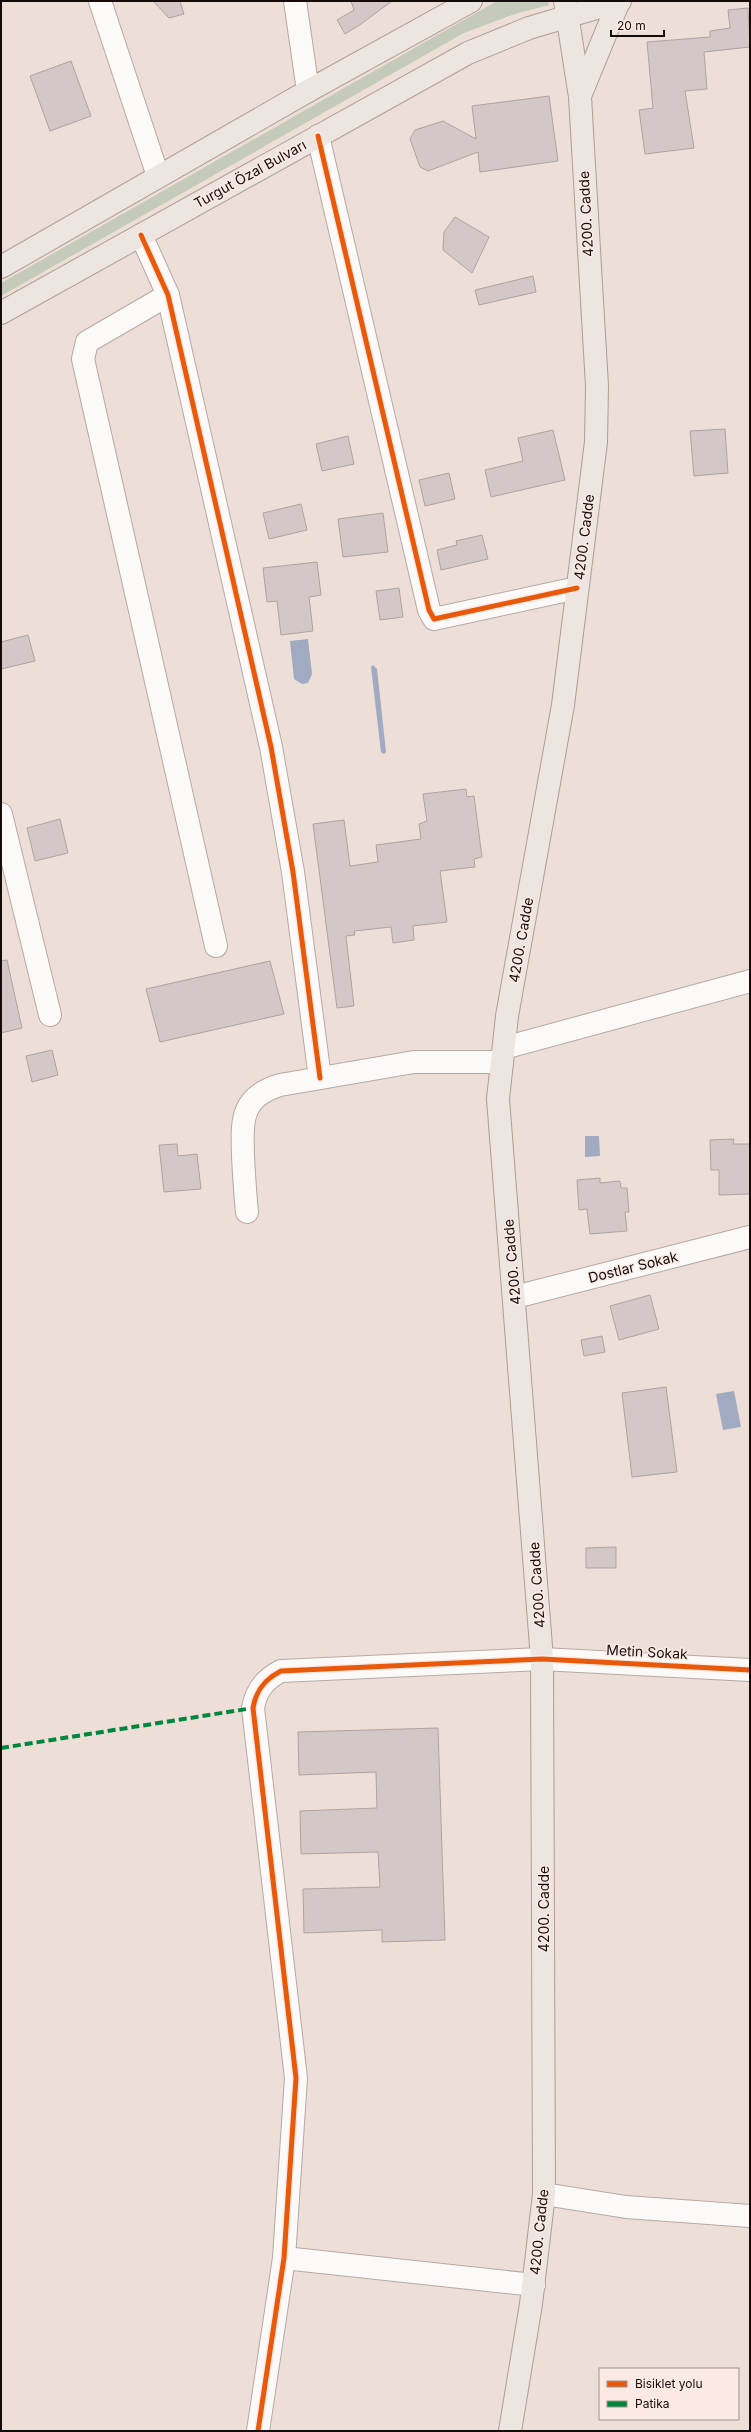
<svg xmlns="http://www.w3.org/2000/svg" width="751" height="2432" font-family="Inter,sans-serif">
<style>
.green{fill:#c5cbba}
.water{fill:#a0aac0}
.building{fill:#d4c7c7;stroke:#afa3a2}
.lines{fill:none;stroke-linecap:round;stroke-linejoin:round}
.minor-casing{stroke:#b5a9a4;stroke-width:24}
.major-casing{stroke:#ae9d93;stroke-width:24}
.minor{stroke:#fcfaf9;stroke-width:22}
.major{stroke:#ede5e0;stroke-width:22}
.quiet{stroke:#00873e;stroke-width:4;stroke-dasharray:8 4;stroke-linecap:butt}
.cycleway-casing{stroke:#fbeae4;stroke-width:8}
.cycleway{stroke:#e8590c;stroke-width:5}
.labels{text-anchor:middle;stroke-width:3;stroke-linejoin:round;paint-order:stroke}
.street-label{font-size:14px;fill:#150c09;stroke:#fbeae4}
</style>
<rect width="100%" height="100%" fill="#eeded8"/>
<path class="green" d="M497 1H548L549 5 515 14 464 33 1 296V283Z"/>
<g class="water">
<path d="M308 639 312 674 308 683 302 684 294 679 290 641Z"/>
<path d="M373 665 377 669 386 752 384 754 381 752 371 667Z"/>
<path d="M585 1136H599L600 1156 585 1157Z"/>
<path d="M734 1391 741 1427 723 1430 716 1394Z"/>
</g>
<g class="building">
<path d="M153 1H180L184 14 169 18Z"/>
<path d="M351 1H392L361 24 345 34 337 20 354 10Z"/>
<path d="M748 8 750 47 704 52 707 89 685 91 694 148 645 154 639 110 653 108 647 42 710 37V31L730 28 728 10Z"/>
<path d="M71 61 91 116 50 131 30 76Z"/>
<path d="M549 96 558 161 480 172 478 152 428 171 420 167 410 139 415 130 443 121 476 139 472 106Z"/>
<path d="M455 217 489 237 472 273 443 250 444 232Z"/>
<path d="M533 276 536 292 479 305 475 290Z"/>
<path d="M725 429 728 473 694 476 690 431Z"/>
<path d="M553 430 565 480 491 497 485 470 523 461 518 438Z"/>
<path d="M348 436 354 464 322 471 316 444Z"/>
<path d="M449 473 455 499 425 506 419 480Z"/>
<path d="M301 504 307 530 269 539 263 513Z"/>
<path d="M383 513 388 552 343 557 338 519Z"/>
<path d="M482 535 488 559 441 570 437 550 457 545 456 541Z"/>
<path d="M317 562 321 595 309 597 313 631 281 635 277 601 267 602 263 568Z"/>
<path d="M399 588 403 617 380 620 376 591Z"/>
<path d="M28 635 35 661 1 669V642Z"/>
<path d="M466 789 467 797 474 796 482 857 474 859 475 867 440 871 447 922 413 926 414 940 393 943 391 927 354 931 355 935 346 936 354 1006 337 1008 313 824 344 820 350 866 378 862 376 845 421 839 419 824 427 821 423 794Z"/>
<path d="M60 819 68 853 35 861 27 828Z"/>
<path d="M7 960 22 1028 1 1033V961Z"/>
<path d="M270 961 284 1014 160 1042 146 989Z"/>
<path d="M52 1050 58 1075 32 1082 26 1056Z"/>
<path d="M734 1139 733 1144H750V1194L719 1195V1170H711L710 1140Z"/>
<path d="M177 1144 178 1156 197 1154 201 1189 164 1192 159 1145Z"/>
<path d="M600 1178V1183L620 1181 621 1188H627L629 1212H625L627 1231 590 1234 587 1209 579 1210 577 1180Z"/>
<path d="M650 1295 659 1329 619 1340 610 1306Z"/>
<path d="M602 1336 605 1352 584 1356 581 1340Z"/>
<path d="M666 1387 677 1472 632 1477 622 1393Z"/>
<path d="M616 1547V1568H586V1548Z"/>
<path d="M438 1728 445 1940 382 1942V1930L304 1933 303 1889 380 1887 378 1852 301 1854 300 1811 377 1808 376 1772 299 1775 298 1732Z"/>
</g>
<g class="lines">
<g class="minor-casing">
<g id="minor">
<path d="M100 1 158 176"/>
<path d="M295 1 308 91"/>
<path d="M318 136 429 610 434 619 577 588"/>
<path d="M141 235 168 295 271 747 293 872 320 1078"/>
<path d="M168 295 87 342 83 359 216 946"/>
<path d="M1 814 50 1015"/>
<path d="M504 1048 750 981"/>
<path d="M247 1212C245 1193 244 1175 243 1156 242 1121 240 1097 280 1085L414 1062H502"/>
<path d="M515 1297 750 1237"/>
<path d="M544 2194 626 2207 750 2216"/>
<path d="M284 2258 534 2285"/>
<path d="M258 2431 284 2258 296 2078 253 1708C256 1690 265 1679 281 1671L542 1659 750 1670"/>
</g>
</g>
<g class="major-casing">
<g id="major">
<path d="M580 96 619 1"/>
<path d="M1 267 308 91 471 1"/>
<path d="M1 313 468 53 529 28 620 1"/>
<path d="M510 2431 531 2304 544 2194 542 1659 498 1099 507 1016 563 705 596 442 597 386 580 97 565 1"/>
</g>
</g>
<use href="#minor" class="minor"/>
<use href="#major" class="major"/>
<path class="quiet" d="M1 1748 253 1708"/>
<g class="cycleway-casing">
<g id="cycleway">
<path d="M318 136 429 610 434 619 577 588"/>
<path d="M141 235 168 295 271 747 293 872 320 1078"/>
<path d="M258 2431 284 2258 296 2078 253 1708C256 1690 265 1679 281 1671L542 1659 750 1670"/>
</g>
</g>
<use href="#cycleway" class="cycleway"/>
</g>
<g class="labels">
<g class="street-label">
<text transform="translate(250 174) rotate(-29)" y="5">Turgut Özal Bulvarı</text>
<text transform="translate(586 214) rotate(-93)" y="5">4200. Cadde</text>
<text transform="translate(584 537) rotate(-83)" y="5">4200. Cadde</text>
<text transform="translate(521 940) rotate(-80)" y="5">4200. Cadde</text>
<text transform="translate(512 1262) rotate(-95)" y="5">4200. Cadde</text>
<text transform="translate(633 1267) rotate(-14)" y="5">Dostlar Sokak</text>
<text transform="translate(537 1585) rotate(-94)" y="5">4200. Cadde</text>
<text transform="translate(647 1652) rotate(3)" y="5">Metin Sokak</text>
<text transform="translate(544 1909) rotate(-90)" y="5">4200. Cadde</text>
<text transform="translate(539 2232) rotate(-84)" y="5">4200. Cadde</text>
</g>
</g>
<rect width="751" height="2432" fill="none" stroke="#150c09" stroke-width="4"/>
<rect x="599" y="2368" width="140" height="52" fill="#fbeae4" stroke="#9f918c"/>
<rect x="607" y="2381" width="20" height="6" fill="#e8590c" stroke="#9f918c"/>
<text x="635" y="2388" font-size="12" fill="#150c09">Bisiklet yolu</text>
<rect x="607" y="2401" width="20" height="6" fill="#00873e" stroke="#9f918c"/>
<text x="635" y="2408" font-size="12" fill="#150c09">Patika</text>
<path d="M611 30v6h53v-6" fill="none" stroke="#150c09" stroke-width="2"/>
<text x="617" y="30" font-size="12" fill="#150c09" stroke="#fbeae4" stroke-width="3" paint-order="stroke">20 m</text>
</svg>
